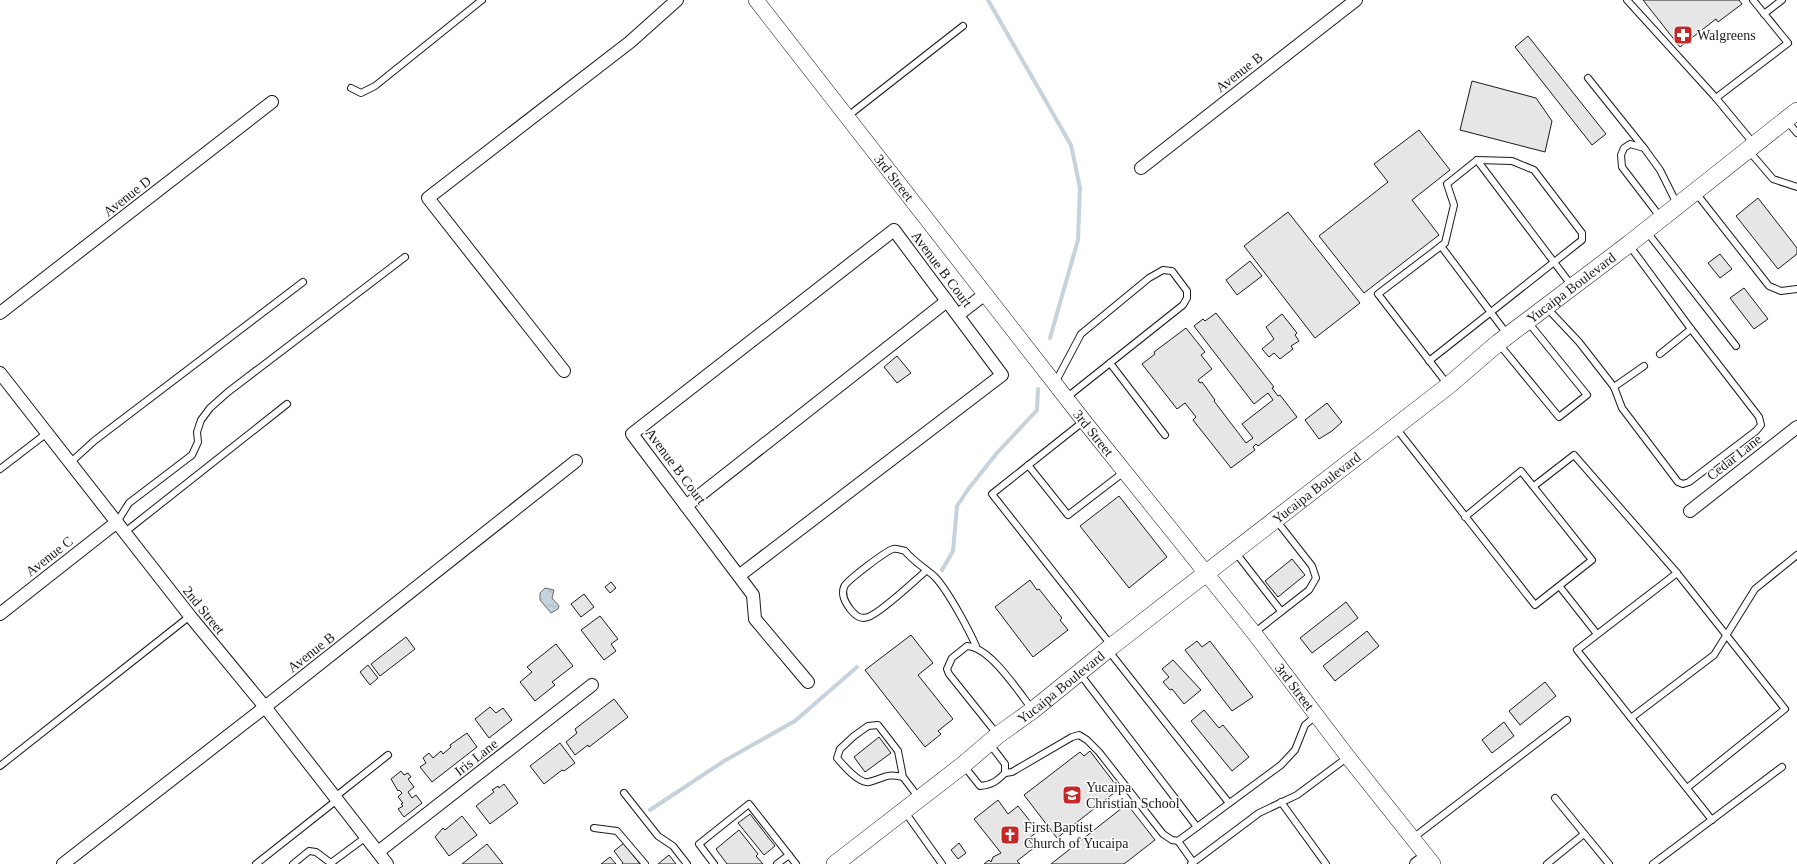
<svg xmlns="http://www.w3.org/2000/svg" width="1797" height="864" font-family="Georgia,serif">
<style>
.water{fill:url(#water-ripples);stroke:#6a6a6a}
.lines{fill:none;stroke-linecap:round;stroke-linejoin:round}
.stream{stroke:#c6d2dc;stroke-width:4}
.building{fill:#e6e6e6;stroke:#1a1a1a}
.service-casing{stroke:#1a1a1a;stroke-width:8}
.minor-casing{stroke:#1a1a1a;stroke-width:14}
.tertiary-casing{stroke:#1a1a1a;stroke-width:16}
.secondary-casing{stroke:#1a1a1a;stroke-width:18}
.service{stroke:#fff;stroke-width:6}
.minor{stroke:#fff;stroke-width:12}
.tertiary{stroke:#fff;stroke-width:15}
.secondary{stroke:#fff;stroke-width:17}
.labels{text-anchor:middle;stroke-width:3;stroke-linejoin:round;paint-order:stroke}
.poi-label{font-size:14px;fill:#1a1a1a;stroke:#fff;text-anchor:start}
.street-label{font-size:14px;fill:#1a1a1a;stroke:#fff}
</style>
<defs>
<pattern id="water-ripples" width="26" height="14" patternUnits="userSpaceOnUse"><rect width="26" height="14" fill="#c6d2dc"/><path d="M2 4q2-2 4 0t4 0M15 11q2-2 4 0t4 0" fill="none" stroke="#aab4bc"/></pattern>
</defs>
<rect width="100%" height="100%" fill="#fff"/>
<path class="water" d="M545 588 554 590 552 598 559 606 558 609 551 613 540 600V593Z"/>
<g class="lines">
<g class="stream">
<path d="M988 0 1071 145 1080 188 1078 240 1050 338"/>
<path d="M942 570 953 551 957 506 969 488 997 453 1037 410 1038 389"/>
<path d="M650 810 724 761 795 721 857 667"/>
</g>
</g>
<g class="building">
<path d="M1643 0H1739L1742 4 1718 22 1716 19 1680 47Z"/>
<path d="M1528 36 1606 134 1592 145 1515 47Z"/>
<path d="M1472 81 1536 98 1552 121 1545 152 1460 130Z"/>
<path d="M1419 130 1450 170 1412 200 1439 235 1364 293 1319 236 1388 182 1374 164Z"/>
<path d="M1758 198 1797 248V254L1778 269 1736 216Z"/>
<path d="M1288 212 1360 303 1315 338 1244 246Z"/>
<path d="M1720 254 1732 269 1720 278 1708 263Z"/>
<path d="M1250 261 1262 276 1237 295 1226 280Z"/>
<path d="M1744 288 1768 319 1754 329 1730 298Z"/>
<path d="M1216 313 1274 387 1272 388 1278 396 1280 395 1297 417 1258 446 1256 444 1253 447 1255 450 1231 468 1193 420 1196 417 1185 403 1177 409 1142 364 1155 354 1154 352 1186 328 1205 352 1201 355 1212 369 1198 380 1200 383 1202 382 1215 400 1214 401 1246 443 1253 438 1242 424 1273 400 1268 393 1254 404 1194 326 1203 319 1205 321Z"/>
<path d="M1282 314 1297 333 1295 335 1299 341 1291 346 1293 349 1280 359 1274 353 1269 357 1262 349 1274 339 1266 327Z"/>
<path d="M897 356 911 373 897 383 884 367Z"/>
<path d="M1327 403 1342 422 1332 431 1319 439 1305 420Z"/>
<path d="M1119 496 1167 557 1129 588 1080 526Z"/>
<path d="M1292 559 1305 575 1278 597 1265 581Z"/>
<path d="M1030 580 1037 590 1039 589 1062 618 1060 620 1068 630 1033 657 995 607Z"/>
<path d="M611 582 616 588 610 593 605 587Z"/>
<path d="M584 594 594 607 581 617 571 604Z"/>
<path d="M1346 602 1358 618 1312 653 1300 638Z"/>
<path d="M600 616 618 639 611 644 616 651 604 660 581 630Z"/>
<path d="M1367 631 1379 646 1335 681 1323 666Z"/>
<path d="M911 635 933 663 918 675 953 719 938 731 941 734 925 747 865 670Z"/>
<path d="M406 637 415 649 380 676 371 664Z"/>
<path d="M1197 641 1202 647 1210 641 1253 697 1232 711 1185 650Z"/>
<path d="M556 644 573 666 552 682 555 685 535 701 520 682 532 672 527 667Z"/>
<path d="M1173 660 1201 690 1184 704 1172 689 1170 690 1163 682 1169 677 1162 669Z"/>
<path d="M368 665 378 678 370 685 360 672Z"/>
<path d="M1545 682 1556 696 1520 725 1509 711Z"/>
<path d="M614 699 628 717 589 747 588 745 575 755 566 742 577 733 575 729Z"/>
<path d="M490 707 496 713 503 708 512 720 489 738 475 719Z"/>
<path d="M1204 710 1219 728 1223 725 1249 757 1232 771 1191 721Z"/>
<path d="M1504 722 1514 736 1492 753 1482 740Z"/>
<path d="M467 733 477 747 432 782 420 767 426 763 423 758 429 753 433 758 441 751 443 754 451 747 450 745Z"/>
<path d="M879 737 891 753 865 772 854 757Z"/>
<path d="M560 743 575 763 564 771 562 770 544 784 530 766Z"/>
<path d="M1090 751 1119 789 1057 838 1024 795 1080 752 1084 756Z"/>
<path d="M401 771 404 775 408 773 411 777 408 779 414 787 408 792 412 798 416 795 422 803 404 817 398 809 403 806 401 804 403 803 398 797 402 793 399 790 398 791 391 779Z"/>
<path d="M504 784 518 803 490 824 476 806 494 792 492 790 498 786 499 788Z"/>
<path d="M998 800 1008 814 1018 806 1038 831 1028 839 1035 847 1017 861 1020 864H984L989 860 991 862 993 857 1001 853 974 819Z"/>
<path d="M1127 804 1155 840 1124 864H1051Z"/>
<path d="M750 814 775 846 764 855 738 823Z"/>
<path d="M462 816 477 835 449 856 435 837 443 828 445 830Z"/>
<path d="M739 830 758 854 756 856 763 864H727L716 849Z"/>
<path d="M624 843 640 864H622L623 863 614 851Z"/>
<path d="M959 843 966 853 958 859 951 850Z"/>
<path d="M487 844 503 864H462Z"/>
<path d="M669 855 676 864H658Z"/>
<path d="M610 857 616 864H601Z"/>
</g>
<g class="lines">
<g class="service-casing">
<g id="service">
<path d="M1627 0 1716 98 1754 144"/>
<path d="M1764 14 1782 0"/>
<path d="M1588 78 1644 148"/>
<path d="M351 88 361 93 375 86 482 0"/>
<path d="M1716 98 1788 43 1753 0"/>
<path d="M848 116 963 26"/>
<path d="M1787 121 1797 133"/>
<path d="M1749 151 1773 179 1797 187"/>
<path d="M1696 193 1769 286 1781 291 1797 289"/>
<path d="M1661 218 1622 167 1621 155 1624 148 1630 144 1644 148 1660 170 1677 204"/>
<path d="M1647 232 1736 346"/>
<path d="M1441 246 1507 334"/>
<path d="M1546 307 1579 342 1614 387 1622 408 1678 482 1683 484 1689 482 1756 431 1761 425 1759 417 1691 329 1629 245"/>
<path d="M1499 344 1559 417 1587 395 1528 322"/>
<path d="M1660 354 1691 329"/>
<path d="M1429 361 1582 240V233L1534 170 1512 161 1477 160"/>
<path d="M1110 363 1165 435"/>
<path d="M1055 383 1081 334 1149 278 1163 270 1172 271 1187 291V298L1183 305 1066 398"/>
<path d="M1448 385 1378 294 1445 243 1454 205 1447 184 1477 160 1572 286"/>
<path d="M1614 387 1644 366"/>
<path d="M1084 421 992 494 1111 645"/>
<path d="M1396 428 1535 605 1592 560 1521 471 1465 517"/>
<path d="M70 463 94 441 303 282"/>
<path d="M1028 465 1068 515 1124 472"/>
<path d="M0 469 47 433"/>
<path d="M1534 486 1574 455 1677 573 1785 709 1687 788"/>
<path d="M117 522 129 503 192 455 198 442 197 432 201 420 210 408 228 392 405 257"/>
<path d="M125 532 287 404"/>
<path d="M1236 553 1281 611"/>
<path d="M926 571C914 581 881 613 868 617 860 620 855 615 850 609 845 602 841 595 844 587 846 581 886 551 893 549 896 548 901 550 905 551 914 562 925 568 935 577 948 591 968 628 976 646"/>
<path d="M1677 573 1577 650 1712 820"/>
<path d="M1560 587 1597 634"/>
<path d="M1254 633 1309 590 1316 578 1312 566 1276 520"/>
<path d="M1108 650 1229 803"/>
<path d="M1080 674 1197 827"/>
<path d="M1631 718 1714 655 1755 589 1797 555"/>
<path d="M997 734 949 674 947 669 952 658 967 646C990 647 1018 691 1032 709"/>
<path d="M0 766 190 616"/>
<path d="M964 766 980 786C992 785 997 781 1005 773V764L989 743"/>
<path d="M1005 773 1012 772 1072 737 1079 735 1087 740 1099 752 1163 834 1172 840 1178 841"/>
<path d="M903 777C884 773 886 778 869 782 859 784 843 765 837 758L840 749 854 736 868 726 878 725 898 751 903 777 919 798"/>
<path d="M624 793 658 836 673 846 687 864"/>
<path d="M335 797 388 755"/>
<path d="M1555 798 1609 864"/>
<path d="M1281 802 1326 864"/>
<path d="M905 812 942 864"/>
<path d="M594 828 617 831 645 864"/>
<path d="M1413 838 1567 720"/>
<path d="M1193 862 1178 841 1281 765 1295 750 1305 725 1317 715"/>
<path d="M331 863 366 837"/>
<path d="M256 864 337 800"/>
<path d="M293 864 309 851 316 852 332 864"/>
<path d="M714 864 699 844 749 804 796 864"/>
<path d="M777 864 789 855"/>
<path d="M1191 864 1259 813 1297 795 1348 757"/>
<path d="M1547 864 1584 834"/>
<path d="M1653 864 1782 767"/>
</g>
</g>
<g class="minor-casing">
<g id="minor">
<path d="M1141 168 1356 0"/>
<path d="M0 313 272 102"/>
<path d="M958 315 985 294"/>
<path d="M564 371 428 198 630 42 677 0"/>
<path d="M0 373 190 616 265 707 387 864"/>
<path d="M686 506 947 301"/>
<path d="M1690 511 1797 427"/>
<path d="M740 575 1002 375 894 230 632 434 753 595 755 619 808 682"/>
<path d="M0 614 117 522"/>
<path d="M378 852 592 685"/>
<path d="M63 864 265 707 576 461"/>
<path d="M1416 864 1427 856"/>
</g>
</g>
<g class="tertiary-casing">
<g id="tertiary">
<path id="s1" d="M756 0 1084 421 1254 633 1348 757 1433 864"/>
</g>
</g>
<g class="secondary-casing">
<g id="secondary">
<path id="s2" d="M835 864 963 765 998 735 1033 710 1112 646 1448 386 1498 343 1629 244 1797 111"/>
</g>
</g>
<use href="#service" class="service"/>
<use href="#minor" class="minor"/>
<use href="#tertiary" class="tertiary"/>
<use href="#secondary" class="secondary"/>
</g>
<defs>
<g id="pharmacy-square" transform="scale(1)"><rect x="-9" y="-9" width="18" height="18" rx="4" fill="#c62828" stroke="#fff"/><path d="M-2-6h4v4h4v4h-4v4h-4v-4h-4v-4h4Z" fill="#fff"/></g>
<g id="school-square" transform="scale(1)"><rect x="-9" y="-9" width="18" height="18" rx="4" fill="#c62828" stroke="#fff"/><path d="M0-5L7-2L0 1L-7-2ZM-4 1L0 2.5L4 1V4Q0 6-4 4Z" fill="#fff"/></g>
<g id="church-square" transform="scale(1)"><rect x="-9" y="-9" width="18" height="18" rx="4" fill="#c62828" stroke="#fff"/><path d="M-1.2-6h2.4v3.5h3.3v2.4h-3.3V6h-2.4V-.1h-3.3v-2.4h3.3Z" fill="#fff"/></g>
</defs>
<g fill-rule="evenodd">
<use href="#pharmacy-square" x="1683" y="35"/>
<use href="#school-square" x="1072" y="795"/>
<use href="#church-square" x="1010" y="835"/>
</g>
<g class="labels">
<g class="poi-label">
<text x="1697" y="40">Walgreens</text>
<text x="1086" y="792">Yucaipa<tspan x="1086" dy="16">Christian School</tspan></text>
<text x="1024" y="832">First Baptist<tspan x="1024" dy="16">Church of Yucaipa</tspan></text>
</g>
<g class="street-label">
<text transform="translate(1239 72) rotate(-38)" y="5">Avenue B</text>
<text dy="5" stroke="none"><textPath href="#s1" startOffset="225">3rd Street</textPath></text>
<text transform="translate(127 196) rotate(-38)" y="5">Avenue D</text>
<text transform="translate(942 269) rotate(53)" y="5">Avenue B Court</text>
<text dy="5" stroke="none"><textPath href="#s2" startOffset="935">Yucaipa Boulevard</textPath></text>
<text dy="5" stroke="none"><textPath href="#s1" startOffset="549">3rd Street</textPath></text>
<text transform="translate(1734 457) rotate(-38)" y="5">Cedar Lane</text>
<text transform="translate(676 466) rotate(53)" y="5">Avenue B Court</text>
<text dy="5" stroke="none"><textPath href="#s2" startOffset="611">Yucaipa Boulevard</textPath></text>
<text transform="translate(49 556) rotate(-38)" y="5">Avenue C</text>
<text transform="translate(204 610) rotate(51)" y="5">2nd Street</text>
<text transform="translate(311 652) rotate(-38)" y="5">Avenue B</text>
<text dy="5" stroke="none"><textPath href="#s2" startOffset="287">Yucaipa Boulevard</textPath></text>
<text dy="5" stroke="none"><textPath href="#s1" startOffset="873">3rd Street</textPath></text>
<text transform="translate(476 757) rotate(-38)" y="5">Iris Lane</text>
</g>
</g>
</svg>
